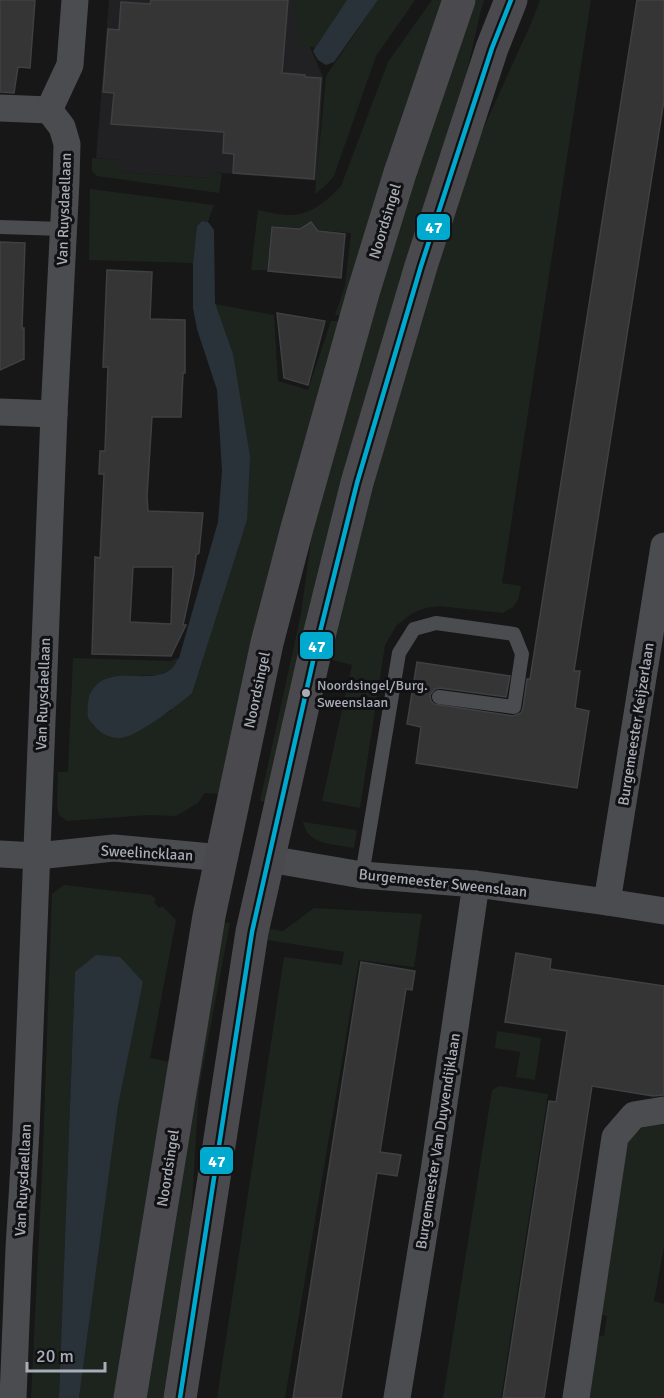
<svg xmlns="http://www.w3.org/2000/svg" width="664" height="1398" font-family="Signika,sans-serif">
<style>
.built{fill:#212123}
.green{fill:#1d241e}
.water{fill:#2a3239}
.building{fill:#353536;stroke:#3f4043;stroke-width:1.5;fill-rule:evenodd}
.lines{fill:none;stroke-linecap:round;stroke-linejoin:round}
.lane{stroke:#4b4c50;stroke-width:14}
.street{stroke:#4b4c50;stroke-width:27}
.secondary{stroke:#4a4a4e;stroke-width:33}
.bus-1-casing{stroke:#111113;stroke-width:9}
.bus-1{stroke:#00a9ce;stroke-width:4.5}
.bus-dot{fill:#a8adb8;stroke:#111113;stroke-width:2}
.labels{text-anchor:middle;stroke-width:6;stroke-linejoin:round;paint-order:stroke}
.bus-label{font-size:14px;fill:#a8adb8;stroke:#111113;text-anchor:start}
.street-label{font-size:15px;fill:#a8adb8;stroke:#111113}
.line-badge{stroke:#111113;stroke-width:2}
.badge-label{font-size:16px;text-anchor:middle;font-weight:bold;fill:#fff}
</style>
<rect width="100%" height="100%" fill="#171717"/>
<path class="built" d="M109 0H336L307 40 323 77 317 181 212 172 210 178 119 172V160L96 158Z"/>
<g class="green">
<path d="M295 0H347L315 48 298 43V19L302 18 293 17Z"/>
<path d="M378 0H415L376 56 334 176 325 186 315 194 326 76Z"/>
<path d="M432 0H448L342 315H335L345 286 351 233 319 230 314 224 307 223 300 228 271 226 267 270H251L258 210C268 212 281 216 292 215 312 214 328 200 341 186L388 62Z"/>
<path d="M476 0H484L480 14 459 107 266 802 260 801 301 614 312 534 392 247 433 123Z"/>
<path d="M540 0H591L502 583 521 586 518 600 513 607 503 613 439 606 425 608 411 614 396 626 385 645 360 808 322 801 352 665 329 659 373 488 416 334 479 138 533 19Z"/>
<path d="M92 158 119 160V172L210 178 211 172 222 173 219 193 97 176 92 171Z"/>
<path d="M90 189 214 205 208 222 202 221 197 226 193 263 89 260Z"/>
<path d="M215 304 274 315 278 381 308 390 331 321H340L220 794 205 793 198 803 176 816 148 815 67 821 59 815 57 807 58 772H68L73 658 170 661 179 658 171 669 160 675 111 677 101 682 90 695 123 738 138 730 171 711 247 521 233 354Z"/>
<path d="M303 822 357 830 354 848C339 845 316 845 307 832 305 829 304 825 303 822Z"/>
<path d="M64 885 151 895 156 899 154 902 159 908 162 906 176 920 150 1058 169 1062 115 1398H79L118 1106 143 982 75 972 59 1398H31L42 1176 52 894Z"/>
<path d="M314 908 422 914 414 967 359 960 285 1398H217L284 957 342 965 344 952 267 940 269 929 283 931Z"/>
<path d="M223 922 230 923 199 1088 191 1218 163 1398H144Z"/>
<path d="M497 1031 541 1038 535 1080 516 1077 520 1052 495 1048Z"/>
<path d="M499 1086 548 1094 501 1398H443L492 1090Z"/>
<path d="M664 1117V1247L654 1301 664 1304V1398H583L593 1335 604 1336 607 1316 597 1314 625 1144 642 1123Z"/>
</g>
<g class="water">
<path d="M347 0H378L334 62 326 65 318 60 313 51Z"/>
<path d="M202 221 208 222 214 230 215 303 233 354 250 456 247 520 192 693C178 705 138 736 121 738 111 739 99 733 93 724 91 722 89 720 88 717 87 712 88 698 90 694 107 661 150 687 171 669 174 667 176 661 179 658L218 522 222 471 217 390 197 329 193 308V263L197 226Z"/>
<path d="M96 955 120 957 143 982 118 1106 79 1398H59L75 972Z"/>
</g>
<g class="building">
<path d="M0 0H35L30 68 18 67 14 93 0 92Z"/>
<path d="M151 0H288L282 73 305 75V77L321 78 314 179 233 173 234 154 223 153 224 132 111 124 114 93 103 92 108 29 119 30 121 2 150 4Z"/>
<path d="M637 0H664V100L574 671H580L575 708 589 711 577 788 416 763 421 727 407 724 417 662 510 676 506 697 440 688 435 689 430 695 431 701 434 704 513 716 521 713 523 708 527 679H530Z"/>
<path d="M311 222 318 231 345 234 341 278 268 271 272 227 300 229Z"/>
<path d="M0 242 25 243 22 328H24V359L0 370Z"/>
<path d="M107 270 152 272 150 319 185 320V373H183L181 417H152L147 496 148 511 203 513 199 553 196 555 194 574 183 625H186L171 656 92 654 95 557 100 558 102 517 104 474H99L100 451H105L108 367H103ZM133 567H173L171 624 130 622Z"/>
<path d="M277 313 325 321 308 385 284 378Z"/>
<path d="M516 953 551 959 550 969 664 986V1095L653 1096 592 1086 544 1398H503L549 1101 556 1102 567 1031 505 1022Z"/>
<path d="M361 962 415 971 412 990 406 989 380 1152 401 1155 397 1176 377 1173 341 1398H293Z"/>
</g>
<g class="lines">
<g class="lane">
<path d="M0 227 63 229"/>
<path d="M362 875 399 653 414 629 436 623 514 634 522 654 514 707 439 697"/>
</g>
<g class="street">
<path d="M0 108 49 110"/>
<path d="M49 110 70 65 75 0"/>
<path d="M0 412 54 414"/>
<path d="M0 854 37 856 114 848 222 858"/>
<path d="M269 859 362 875 476 884 607 902 664 911"/>
<path d="M607 902 664 546"/>
<path d="M13 1398 19 1248 26 1131 54 414 66 181 67 144 62 127 49 110"/>
<path d="M397 1398 434 1171 476 884"/>
<path d="M576 1398 615 1137 634 1115 664 1110"/>
</g>
<g class="secondary">
<path d="M130 1398 209 916 267 643 297 528 363 293 400 173 459 0"/>
<path d="M180 1398 252 932 316 648 357 483 421 266 492 48 511 0"/>
</g>
<g class="bus-1-casing">
<path id="bus-1" d="M180 1398 252 932 316 648 357 483 421 266 492 48 511 0"/>
</g>
<use href="#bus-1" class="bus-1"/>
</g>
<circle class="bus-dot" cx="306" cy="693" r="5"/>
<g class="labels">
<g class="bus-label">
<text x="317" y="690">Noordsingel/Burg.<tspan x="317" dy="17">Sweenslaan</tspan></text>
</g>
<g class="street-label">
<text transform="translate(64 209) rotate(-88)" y="5">Van Ruysdaellaan</text>
<text transform="translate(385 221) rotate(-73)" y="5">Noordsingel</text>
<text transform="translate(257 690) rotate(-78)" y="5">Noordsingel</text>
<text transform="translate(43 694) rotate(-88)" y="5">Van Ruysdaellaan</text>
<text transform="translate(636 724) rotate(-81)" y="5">Burgemeester Keijzerlaan</text>
<text transform="translate(147 853) rotate(3)" y="5">Sweelincklaan</text>
<text transform="translate(443 883) rotate(6)" y="5">Burgemeester Sweenslaan</text>
<text transform="translate(438 1141) rotate(-81)" y="5">Burgemeester Van Duyvendijklaan</text>
<text transform="translate(168 1168) rotate(-81)" y="5">Noordsingel</text>
<text transform="translate(23 1180) rotate(-87)" y="5">Van Ruysdaellaan</text>
</g>
</g>
<g class="line-badge">
<rect x="416" y="213" width="35" height="28" rx="6" fill="#00a9ce"/>
<rect x="299" y="631" width="35" height="29" rx="6" fill="#00a9ce"/>
<rect x="199" y="1146" width="35" height="29" rx="6" fill="#00a9ce"/>
</g>
<g class="badge-label">
<text x="434" y="233">47</text>
<text x="317" y="652">47</text>
<text x="217" y="1167">47</text>
</g>
<path d="M27 1362v9h78v-9" fill="none" stroke="#a8adb8" stroke-width="3"/>
<text x="36" y="1362" font-size="18" fill="#a8adb8" stroke="#111113" stroke-width="4.5" paint-order="stroke">20 m</text>
</svg>
